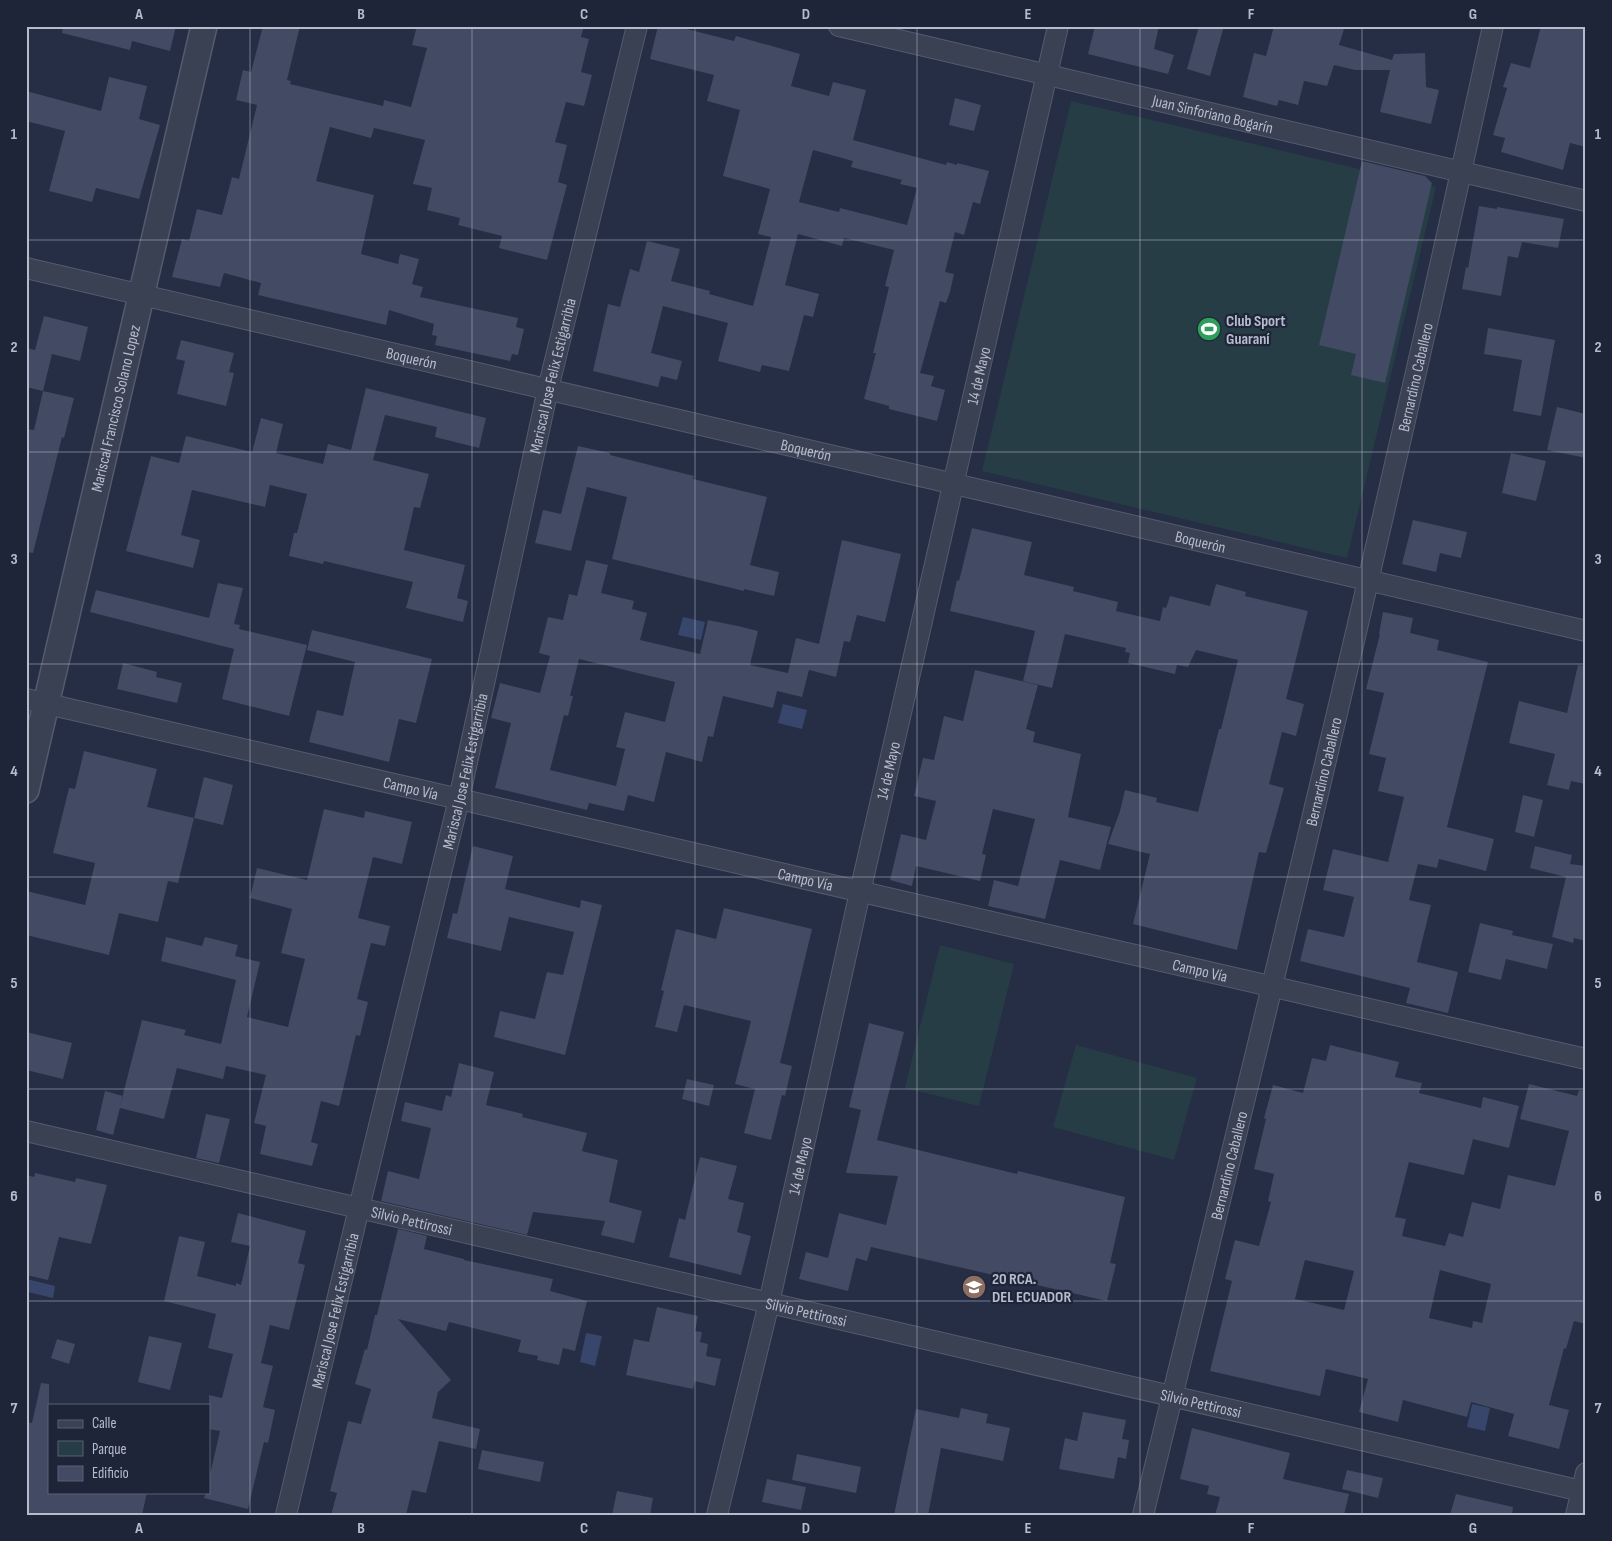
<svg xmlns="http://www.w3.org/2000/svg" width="1612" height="1541" font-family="'Sofia Sans Condensed',sans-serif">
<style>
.green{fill:#273d45}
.water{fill:#38466c}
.building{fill:#424a64;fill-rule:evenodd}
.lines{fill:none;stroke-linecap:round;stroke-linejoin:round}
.minor-casing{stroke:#555b6e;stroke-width:22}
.tertiary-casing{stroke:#555b6e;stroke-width:28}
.minor{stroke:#3a4153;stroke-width:20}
.tertiary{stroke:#3a4153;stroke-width:25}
.grid{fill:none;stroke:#b7bccd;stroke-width:1;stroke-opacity:0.55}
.labels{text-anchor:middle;stroke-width:4.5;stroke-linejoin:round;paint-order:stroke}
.street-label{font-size:16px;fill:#b7bccd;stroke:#1e2539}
.poi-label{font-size:16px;font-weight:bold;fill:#b7bccd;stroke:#1e2539;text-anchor:start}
.neatline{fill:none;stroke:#b7bccd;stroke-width:2}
.grid-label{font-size:16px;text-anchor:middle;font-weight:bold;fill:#b7bccd}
</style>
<rect width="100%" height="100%" fill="#252e44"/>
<g class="green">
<path d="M1071 101 1436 187 1347 558 982 471Z"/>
<path d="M940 945 1014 964 979 1106 905 1088Z"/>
<path d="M1076 1045 1197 1078 1174 1160 1053 1127Z"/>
</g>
<g class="water">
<path d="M683 617 705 622 701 640 678 635Z"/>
<path d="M783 704 807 710 802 729 778 723Z"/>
<path d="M27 1279 55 1286 53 1298 28 1292 26 1297Z"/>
<path d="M586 1333 602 1336 595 1366 580 1362Z"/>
<path d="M1472 1404 1490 1408 1485 1431 1467 1427Z"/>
</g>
<g class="building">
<path d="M63 26H176L170 51 132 41 130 50 62 33Z"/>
<path d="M263 26H300L287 80 291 81 290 84 383 106 384 100 411 107 427 48 412 45 417 26H584L581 37 589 39 581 72 592 75 584 106 566 102 555 142 567 145 558 182 567 185 547 260 499 248 502 236 458 225 460 218 427 210 432 188 413 184 425 140 374 128 371 138 330 127 316 181 374 195 361 254 398 264 400 254 419 259 412 284 423 287 420 297 518 318 516 327 524 329 518 355 512 354 510 361 435 345 437 336 432 335 434 324 389 310 386 325 258 295 261 283 224 273 220 287 172 277 182 239 189 241 197 209 222 215 232 177 239 179 257 105 236 100 243 70 251 72Z"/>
<path d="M658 26H675L734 41 736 36 800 54 791 86 829 96 833 82 866 90 853 140 946 165 947 162 957 165V163L989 171 980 204 973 202 964 235 955 232 945 272 954 274 950 292 946 303 940 301 920 373 934 376 931 386 945 390 937 421 889 409V406L864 399 876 353H873L889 287 885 286 894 250 844 238 842 246 798 234 785 285 819 294 813 317 804 315 789 371 762 365 760 372 718 361 728 323 663 306 651 353 682 361 677 380 661 376 658 387 593 371 608 304 620 307 630 269 639 272 647 241 680 249 671 281 710 291 709 294 753 306 771 237 758 234 770 189 723 176 740 110 707 101 714 75 650 59ZM813 150 853 161 851 167 902 180 900 184 917 188 907 225 840 208 839 212 799 202Z"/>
<path d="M1095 26H1159L1154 49 1174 55 1168 74 1088 54Z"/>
<path d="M1199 26H1224L1210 76 1187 69Z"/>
<path d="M1274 26H1345L1339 45 1392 60 1394 54 1425 53 1426 87 1439 90 1431 124 1380 112 1390 70H1355L1334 65 1327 86 1304 81 1298 105 1279 100 1277 106 1243 97 1254 53 1266 56Z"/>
<path d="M1541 26H1586V147L1570 143 1563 170 1501 152 1505 138 1493 135 1507 88 1503 87 1511 63 1530 68Z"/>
<path d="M109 77 147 86 139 119 160 125 139 199 96 188 92 202 49 191 65 131 26 121V91L101 111Z"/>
<path d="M955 98 981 105 974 131 949 125Z"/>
<path d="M1362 161 1425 176 1432 183 1385 383 1351 375 1356 354 1319 345Z"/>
<path d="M1479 206 1497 209V207L1564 219 1558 248 1522 242 1518 258 1508 256 1501 296 1462 289 1466 267 1468 268Z"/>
<path d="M44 316 88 327 80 361 52 354 43 391 26 387V348L35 350Z"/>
<path d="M1488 328 1555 340 1541 416 1513 411 1522 360 1484 354Z"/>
<path d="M181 340 234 353 229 372 234 373 226 406 177 394 185 361 176 359Z"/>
<path d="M366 388 486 418 479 448 435 437 437 427 385 415 373 460 429 474 420 508 414 507 404 550 465 565 457 598 468 601 463 622 406 608 413 582 324 561 323 564 289 556 294 533H297L307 494 270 485 265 507 192 490 181 535 200 540 193 568 126 551 151 456 179 463 186 436 252 452 261 418 283 424 276 453 323 464 328 444 351 450Z"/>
<path d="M43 391 74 398 64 438 62 437 33 553 26 552V429L34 430Z"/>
<path d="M1557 407 1586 414V458L1547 450Z"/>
<path d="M578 446 610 453V455L694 476 693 479 767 497 750 565 779 572 774 596 744 589V591L612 559 627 497 587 487 571 551 535 543 543 510 561 514Z"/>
<path d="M1511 453 1546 461 1536 501 1502 493Z"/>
<path d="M1413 520 1467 532 1461 558 1440 553 1436 572 1402 564Z"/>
<path d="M972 528 1032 542 1024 575 1074 587 1073 591 1118 602 1116 611 1160 621 1163 607 1166 608 1170 596 1210 606 1216 584 1246 592 1245 596 1308 611 1286 699 1304 704 1296 736 1282 732 1269 784 1284 788 1266 853 1259 852 1237 950 1133 924 1150 854 1108 844 1120 811 1125 790 1157 798 1156 802 1198 812 1219 729H1221L1238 660 1196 650 1188 667 1177 665 1175 674 1128 663 1130 653 1125 652 1126 648 1065 634 1052 688 1023 681 1035 631 950 611 957 580 959 581Z"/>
<path d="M842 540 901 554 885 622 857 615 850 642 844 641 836 677 809 670 802 697 777 691 773 708 723 696 713 737 708 736 702 762 666 752 654 802 628 795 624 811 589 803 587 810 495 788 511 723 491 718 500 683 540 693 550 656 539 653 548 617 563 620 569 594 577 596 586 560 608 565 601 593 634 601 632 609 647 613 640 640 700 654 708 620 738 626 758 631 750 665 788 673 796 638 819 644ZM579 659 675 682 665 722 625 712 616 747 625 749 616 786 550 770 564 715 568 716 573 696H570Z"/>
<path d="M218 583 243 588 234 624 240 625 239 629 307 645 289 716 222 699 234 649 90 612 96 590 209 618Z"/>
<path d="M1383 612 1413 618 1410 633 1439 640 1437 650 1488 662 1447 827 1494 839 1486 871 1439 859 1437 868 1418 864 1409 900 1431 905 1417 962 1458 972 1448 1013 1406 1003 1410 988 1300 961 1308 929 1344 937 1354 897 1323 890 1333 849 1388 862 1404 797 1378 791 1386 758 1369 754 1384 693 1366 689 1380 634H1379Z"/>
<path d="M312 630 432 659 416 723 399 719 389 762 309 742 317 710 343 716 355 662 307 650Z"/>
<path d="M123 663 157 672 156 677 182 683 177 703 117 689Z"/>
<path d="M1578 665 1586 666V784L1571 781 1569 790 1547 785 1555 754 1509 743 1519 701 1567 713Z"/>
<path d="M975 670 1038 685 1026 729 1035 732 1033 742 1081 754 1068 817 1111 827 1100 870 1060 860 1045 919 988 906 994 880 1018 886 1035 819 993 809 982 854 986 855 980 881 916 866 912 886 890 880 901 834 926 840 936 801 914 796 923 758 934 760 944 716 963 721Z"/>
<path d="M84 751 157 769 147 807 194 818 178 883 168 881 158 922 119 913 109 955 26 935V891L85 905 95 863 53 853 69 788 75 789Z"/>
<path d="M204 777 233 785 223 825 194 818Z"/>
<path d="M1523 795 1543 800 1534 837 1515 832Z"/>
<path d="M324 809 364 818 365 811 412 822 402 864 373 857 358 918 390 926 385 946 371 943 357 999 368 1002 360 1036 356 1035 339 1106 321 1101 311 1142 318 1144 312 1166 260 1154 266 1126 254 1123 266 1075 226 1066 223 1079 177 1068 164 1119 120 1108 113 1135 96 1130 105 1091 123 1096 120 1106 142 1020 186 1030 184 1035 221 1044 236 980 161 961 166 937 202 946 205 937 238 945 235 956 260 962 247 1017 288 1027 305 959 281 953 292 909 250 898 257 868 307 880Z"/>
<path d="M473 846 513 856 505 889 580 908 581 900 602 905 565 1055 494 1037 500 1011 535 1019 547 972 563 975 574 932 509 917 501 951 447 938 453 913 457 914Z"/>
<path d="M1535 846 1572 855 1570 864 1586 866V941L1574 938 1573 943 1552 937 1566 877 1530 868Z"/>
<path d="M724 908 812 929 780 1063 792 1066 785 1096 782 1095 771 1140 744 1133 755 1089 735 1084 751 1021 684 1005 677 1032 655 1027 664 991 661 990 676 929 716 939Z"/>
<path d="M1480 923 1513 931 1512 935 1553 944 1547 969 1506 959 1501 980 1468 972Z"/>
<path d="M869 1023 904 1032 877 1140 1017 1174 1018 1171 1125 1197 1110 1263 1116 1264 1107 1301 871 1247 867 1261 856 1258 848 1291 799 1279 806 1252 828 1258 839 1213 886 1225 898 1176 846 1173 861 1110 849 1107Z"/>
<path d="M26 1032 72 1043 63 1079 26 1070Z"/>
<path d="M1330 1045 1399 1062 1395 1077 1422 1083 1419 1093 1481 1108 1483 1097 1519 1106 1509 1148 1473 1139 1464 1175 1409 1162 1395 1217 1406 1219 1402 1236 1445 1246 1449 1233 1463 1237 1472 1202 1500 1209 1508 1175 1555 1186 1569 1131 1520 1119 1529 1084 1577 1096 1579 1090 1586 1091V1324L1574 1321 1566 1349 1564 1348 1549 1405 1569 1410 1559 1449 1508 1436 1514 1414 1471 1402 1467 1417 1403 1400 1398 1422 1359 1412 1368 1379 1326 1369 1320 1396 1210 1371 1232 1281 1225 1279 1235 1240 1259 1246 1271 1202 1268 1201 1274 1174 1254 1169 1266 1119 1264 1118 1273 1085 1303 1093 1312 1058 1326 1061ZM1305 1260 1354 1271 1344 1310 1295 1299ZM1440 1270 1491 1284 1482 1323 1473 1321 1472 1328 1429 1318Z"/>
<path d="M459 1063 494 1072 486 1105 523 1114 522 1117 587 1133 582 1151 618 1160 609 1202 642 1211 634 1243 601 1235 605 1221 533 1212 527 1235 381 1201 388 1171 419 1179 431 1128 401 1121 405 1102 442 1111 446 1095 451 1097Z"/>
<path d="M687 1079 714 1085 709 1106 682 1099Z"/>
<path d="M206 1114 230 1119 219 1163 196 1158Z"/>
<path d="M700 1157 737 1166 728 1199 744 1203 737 1232 751 1236 741 1275 669 1257 679 1218 685 1220Z"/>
<path d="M35 1173 75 1182 76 1178 107 1185 91 1244 59 1237 48 1280 26 1275V1175L34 1177Z"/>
<path d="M238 1213 306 1231 298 1263 305 1265 289 1330 270 1325 261 1363 273 1366 263 1407 275 1410 268 1443 264 1442 248 1509 204 1498 206 1492H209V1479L220 1431 209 1429V1395L222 1398 233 1354 208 1348 216 1314 164 1301 179 1236 205 1242 197 1276 236 1286V1283L241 1285 250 1246 231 1242Z"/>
<path d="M398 1229 427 1236 424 1249 464 1259V1260L553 1279 550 1291 587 1301 575 1351 563 1348 559 1365 537 1360 538 1356 518 1352 521 1340 449 1322 446 1331 398 1319 451 1380 438 1392 432 1418 480 1429 476 1449 439 1441 426 1493 412 1490 406 1515H331L337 1493 330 1491 348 1421 361 1424 371 1389 355 1384 365 1349 367 1350 375 1315H377Z"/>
<path d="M657 1307 698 1316 695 1331 702 1332 700 1342 708 1344 706 1356 721 1359 715 1386 695 1381 693 1389 626 1375 634 1339 649 1342Z"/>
<path d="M149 1336 182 1343 170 1390 138 1382Z"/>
<path d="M57 1339 75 1344 69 1364 51 1358Z"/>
<path d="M41 1383 49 1384V1492H147L142 1515H26V1422L32 1423Z"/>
<path d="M961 1408 988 1414 986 1423 1010 1428 1003 1461 941 1448 928 1515H894L916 1409 959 1418Z"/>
<path d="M1083 1412 1126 1420 1122 1439 1129 1440 1126 1459 1118 1457 1114 1479 1059 1469 1065 1438 1077 1441Z"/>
<path d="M1192 1428 1290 1453 1283 1479 1349 1494 1344 1515H1215L1220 1497 1207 1494 1209 1486 1180 1479Z"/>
<path d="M482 1450 544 1462 540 1482 478 1469Z"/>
<path d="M797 1454 861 1467 856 1493 792 1480Z"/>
<path d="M1347 1470 1383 1478 1378 1498 1342 1489Z"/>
<path d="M767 1479 806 1487 801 1510 762 1502Z"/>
<path d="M617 1491 653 1498 650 1515H612Z"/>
<path d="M1456 1494 1513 1507 1512 1515H1450Z"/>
</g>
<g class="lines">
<g class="minor-casing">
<g id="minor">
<path id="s1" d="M839 26 1586 201"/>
<path id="s2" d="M26 268 1586 631"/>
<path id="s3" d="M26 699 1586 1059"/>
<path id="s4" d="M26 1131 1586 1492"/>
<path id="s5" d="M286 1515 359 1208 459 799 548 389 637 26"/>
<path id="s6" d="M717 1515 769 1303 860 892 1058 26"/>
<path id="s7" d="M1143 1515C1265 1020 1385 524 1493 26"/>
<path d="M1576 1515 1586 1473"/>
</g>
</g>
<g class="tertiary-casing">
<g id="tertiary">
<path id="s8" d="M26 790 204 26"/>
</g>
</g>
<use href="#minor" class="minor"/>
<use href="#tertiary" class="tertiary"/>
</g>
<path class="grid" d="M250 26V1515M472 26V1515M695 26V1515M917 26V1515M1140 26V1515M1362 26V1515M26 240H1586M26 452H1586M26 664H1586M26 877H1586M26 1089H1586M26 1301H1586"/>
<defs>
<g id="stadium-disc" transform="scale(1.25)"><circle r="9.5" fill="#2e9e5b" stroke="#1e2539"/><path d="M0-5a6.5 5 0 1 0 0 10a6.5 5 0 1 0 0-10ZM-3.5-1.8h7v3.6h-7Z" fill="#fff"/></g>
<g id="school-disc" transform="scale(1.25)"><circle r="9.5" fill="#8d6e63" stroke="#1e2539"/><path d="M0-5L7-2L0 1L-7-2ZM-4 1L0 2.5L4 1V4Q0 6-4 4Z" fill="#fff"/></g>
</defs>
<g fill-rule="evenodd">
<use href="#stadium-disc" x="1209" y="329"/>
<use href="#school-disc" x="974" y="1287"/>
</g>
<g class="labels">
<g class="street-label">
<text dy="6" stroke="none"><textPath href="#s1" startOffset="384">Juan Sinforiano Bogarín</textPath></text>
<text dy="6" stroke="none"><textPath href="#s2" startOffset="396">Boquerón</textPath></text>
<text dy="6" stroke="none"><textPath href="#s5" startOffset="1170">Mariscal Jose Felix Estigarribia</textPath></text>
<text dy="6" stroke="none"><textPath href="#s6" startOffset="1169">14 de Mayo</textPath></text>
<text dy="6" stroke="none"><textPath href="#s7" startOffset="1170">Bernardino Caballero</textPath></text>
<text dy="6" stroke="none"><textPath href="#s8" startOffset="392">Mariscal Francisco Solano Lopez</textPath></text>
<text dy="6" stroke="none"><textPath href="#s2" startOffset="801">Boquerón</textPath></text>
<text dy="6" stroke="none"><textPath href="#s2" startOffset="1206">Boquerón</textPath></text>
<text dy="6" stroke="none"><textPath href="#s5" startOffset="765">Mariscal Jose Felix Estigarribia</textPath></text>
<text dy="6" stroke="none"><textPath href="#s6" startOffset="764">14 de Mayo</textPath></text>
<text dy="6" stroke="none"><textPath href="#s7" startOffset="765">Bernardino Caballero</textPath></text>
<text dy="6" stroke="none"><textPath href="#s3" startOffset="395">Campo Vía</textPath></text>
<text dy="6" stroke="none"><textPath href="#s3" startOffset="800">Campo Vía</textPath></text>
<text dy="6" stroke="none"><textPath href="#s3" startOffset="1205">Campo Vía</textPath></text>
<text dy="6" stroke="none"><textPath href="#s7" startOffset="360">Bernardino Caballero</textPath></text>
<text dy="6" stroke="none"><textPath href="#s6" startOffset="359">14 de Mayo</textPath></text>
<text dy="6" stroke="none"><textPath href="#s4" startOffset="396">Silvio Pettirossi</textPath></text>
<text dy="6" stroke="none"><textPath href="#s5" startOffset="210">Mariscal Jose Felix Estigarribia</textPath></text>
<text dy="6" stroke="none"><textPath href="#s4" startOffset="801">Silvio Pettirossi</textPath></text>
<text dy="6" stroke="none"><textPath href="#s4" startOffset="1206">Silvio Pettirossi</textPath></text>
</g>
<g class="poi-label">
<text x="1226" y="326">Club Sport<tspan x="1226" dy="18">Guaraní</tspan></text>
<text x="992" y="1284">20 RCA.<tspan x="992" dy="18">DEL ECUADOR</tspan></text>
</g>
</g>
<rect width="1612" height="1541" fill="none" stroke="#1e2539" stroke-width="55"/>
<rect x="48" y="1404" width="162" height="90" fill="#1e2539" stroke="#5b6174"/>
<rect x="58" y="1420" width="25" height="8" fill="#3a4153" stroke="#5b6174"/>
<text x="92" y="1428" font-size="15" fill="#b7bccd">Calle</text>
<rect x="58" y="1441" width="25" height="15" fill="#273d45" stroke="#5b6174"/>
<text x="92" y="1454" font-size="15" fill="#b7bccd">Parque</text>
<rect x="58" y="1466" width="25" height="15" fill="#424a64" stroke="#5b6174"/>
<text x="92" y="1478" font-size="15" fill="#b7bccd">Edificio</text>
<rect x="28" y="28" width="1556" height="1486" class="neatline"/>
<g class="grid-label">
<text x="139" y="19">A</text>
<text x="361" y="19">B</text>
<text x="584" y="19">C</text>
<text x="806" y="19">D</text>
<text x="1028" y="19">E</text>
<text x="1251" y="19">F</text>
<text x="1473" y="19">G</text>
<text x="14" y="139">1</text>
<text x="1598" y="139">1</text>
<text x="14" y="352">2</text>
<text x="1598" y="352">2</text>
<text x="14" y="564">3</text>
<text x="1598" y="564">3</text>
<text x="14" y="776">4</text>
<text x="1598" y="776">4</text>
<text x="14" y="988">5</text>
<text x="1598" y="988">5</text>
<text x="14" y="1201">6</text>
<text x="1598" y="1201">6</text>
<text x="14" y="1413">7</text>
<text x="1598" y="1413">7</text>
<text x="139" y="1533">A</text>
<text x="361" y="1533">B</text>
<text x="584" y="1533">C</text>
<text x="806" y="1533">D</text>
<text x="1028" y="1533">E</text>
<text x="1251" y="1533">F</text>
<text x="1473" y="1533">G</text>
</g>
</svg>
